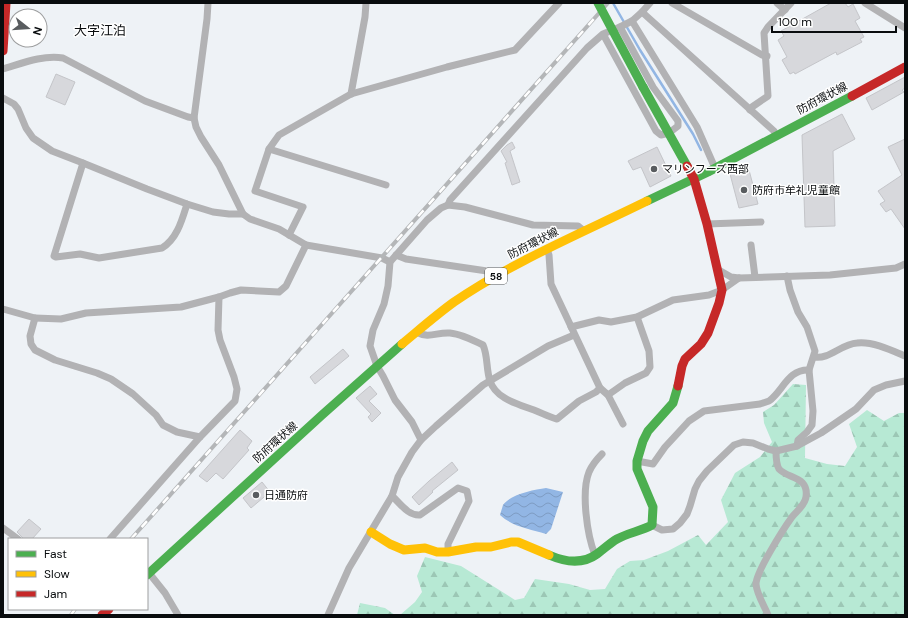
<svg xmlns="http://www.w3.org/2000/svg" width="908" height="618" font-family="'DM Sans','Noto Sans JP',sans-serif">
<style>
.forest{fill:url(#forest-firs)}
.water{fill:url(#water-waves)}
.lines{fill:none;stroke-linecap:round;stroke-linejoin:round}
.stream{stroke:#92b6e4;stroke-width:2.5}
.building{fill:#d7d8dc;stroke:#c4c5c9}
.street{stroke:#b2b2b4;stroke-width:7}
.fast{stroke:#4caf50;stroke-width:9}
.slow{stroke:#ffc107;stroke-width:9}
.jam{stroke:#c62828;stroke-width:9}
.rail-casing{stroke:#b4b6b8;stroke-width:4}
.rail{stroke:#fff;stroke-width:2.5;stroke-dasharray:8;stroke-linecap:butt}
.fast-bridge{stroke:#4caf50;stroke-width:9}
.poi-dot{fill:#595c5f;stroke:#fff;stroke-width:1.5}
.labels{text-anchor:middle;stroke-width:3;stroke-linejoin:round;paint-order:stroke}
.shield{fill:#fff;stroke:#535556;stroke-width:1}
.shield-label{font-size:10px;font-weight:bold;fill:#090c0e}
.street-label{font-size:11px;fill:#090c0e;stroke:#fff}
.poi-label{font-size:11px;fill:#090c0e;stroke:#fff;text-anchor:start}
.quarter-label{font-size:13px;fill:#090c0e;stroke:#fff}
</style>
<defs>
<pattern id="forest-firs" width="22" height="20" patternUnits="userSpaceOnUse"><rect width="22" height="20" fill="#b7e9d4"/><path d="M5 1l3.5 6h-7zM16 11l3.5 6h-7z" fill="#9cc7b5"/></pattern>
<pattern id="water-waves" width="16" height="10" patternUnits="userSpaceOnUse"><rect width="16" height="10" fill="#92b6e4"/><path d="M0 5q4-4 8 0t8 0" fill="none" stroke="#7d9bc2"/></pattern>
</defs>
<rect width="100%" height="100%" fill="#eef2f6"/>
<g class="forest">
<path d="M793 384 806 385 805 458 827 464 845 466 857 447 849 424 867 410 884 421 899 413H905V615H400L415 602 422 592 417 576 425 557 461 566 515 600 524 598 535 579 569 584 590 590 605 589 617 569 630 561 644 560 668 551 698 535 706 545 728 522 721 500 735 473 760 457 772 442 764 423 763 412 774 405Z"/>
<path d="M360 603 385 608 395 615H357Z"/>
</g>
<path class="water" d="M546 488 563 492 551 529 546 534C530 529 513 527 500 515 501 512 502 508 503 505 511 494 533 490 546 488Z"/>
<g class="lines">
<path class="stream" d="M613 3 640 50 693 134 701 150"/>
</g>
<g class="building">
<path d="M831 3H845L848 7 853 4 860 18 855 21 864 37 860 39 862 42 837 55 836 52 795 74 794 72 790 74 782 60 787 57 778 40 784 36 781 31Z"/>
<path d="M56 74 75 82 65 105 46 97Z"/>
<path d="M905 77V88L902 90 904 92 872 110 866 98Z"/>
<path d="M842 114 855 139 833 151 835 226 805 227 802 135Z"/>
<path d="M905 139V229L891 209 886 212 880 204 885 201 878 191 902 175 888 147Z"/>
<path d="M512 142 515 148 510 151 520 182 512 185 505 163 507 162 501 151 507 145Z"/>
<path d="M657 147 671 176 650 187 641 167 633 170 628 161Z"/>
<path d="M749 170 758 204 739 208 730 174Z"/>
<path d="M343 349 349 356 315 384 310 377Z"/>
<path d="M370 386 377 394 369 401 381 413 372 422 368 417 371 414 356 398Z"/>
<path d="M240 430 252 441 247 448 249 450 223 479 216 473 207 482 199 476Z"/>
<path d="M452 462 458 470 432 491 433 492 419 505 412 497 429 481Z"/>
<path d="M262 482 270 492 251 508 243 498Z"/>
<path d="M29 519 41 529 32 539H24L17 532Z"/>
</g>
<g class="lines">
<g class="street">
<path d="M208 3 207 19 194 118 196 127 201 137 219 165 243 214 250 219 279 229 306 245 382 258 390 262"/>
<path d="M650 3 642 12 774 131 776 136"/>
<path d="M672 3 762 55 767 56"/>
<path d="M777 3 785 10"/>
<path d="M865 3 905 28"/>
<path d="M632 21 697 127 715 168"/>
<path d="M620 27 632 21 642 12"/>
<path d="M3 69C23 63 42 55 63 58L145 101 188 117 194 118"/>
<path d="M351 94 365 17 366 3"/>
<path d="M3 98 14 104 18 109 26 128 33 138 52 151 83 163 147 189 187 204 213 212 229 214H243"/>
<path d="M750 110 752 107 768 96 764 33 768 27 791 3"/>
<path d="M269 149 386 185"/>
<path d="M83 163 54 256 56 257 80 254 99 258 162 248C177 239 182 220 187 204"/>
<path d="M448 205 450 200 587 48 603 34 620 27 653 87 678 121V126L669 133 661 135 656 131 603 34"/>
<path d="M707 224 761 222"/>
<path d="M289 235 303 207 255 191 269 149 279 135 351 94 447 67 515 50 559 3"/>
<path d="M751 245 755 277"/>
<path d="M547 249 549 255 551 284 600 388 608 395 623 424"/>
<path d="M396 255 406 259 487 271 494 277"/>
<path d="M717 269 731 277 739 278 830 275 896 268 905 264"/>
<path d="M787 276 790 290 798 312 807 327 815 351 809 370 813 411 812 425 807 432 798 440 797 446"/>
<path d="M3 309 35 318 61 319 86 313 181 307 219 297 230 293 241 290 279 292 286 286 306 245"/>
<path d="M35 318 30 336 31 344 35 350 55 360 97 373 111 379 133 394 156 415 163 425 177 432 200 437"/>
<path d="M571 327 599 320 611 322 637 317 673 300 709 295 722 290 739 278"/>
<path d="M416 332C430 339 436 332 450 333 461 334 473 340 483 345 488 356 486 369 490 381 496 399 518 404 534 410 542 413 549 417 557 419L579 401 596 392 600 388"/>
<path d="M814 357C829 360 841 344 857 343 872 341 891 350 905 356"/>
<path d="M608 395 625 383 646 373 650 367 649 351 637 317"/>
<path d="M421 440 412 422 395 400 383 376 377 366 370 346 373 330 384 304 388 286 390 262 427 220 441 208 448 205 465 207 533 225 578 226 584 231"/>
<path d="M637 461 653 464 665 447 689 421 704 411 760 404C763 403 766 402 769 401 783 391 788 369 809 370"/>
<path d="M392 496C400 503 408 516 420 515L458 488 467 491 469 501 448 544V552"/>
<path d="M652 525 662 530 673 529 680 523 687 514 690 506 695 489 699 481 707 471 734 445 743 442 753 443 768 449 776 451 797 446 821 433 856 409 874 390 886 385 905 381"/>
<path d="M3 528 18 539"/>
<path d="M110 539 200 437 235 401 237 389 234 377 220 340 218 330 219 297"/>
<path d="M595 555C587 535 581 492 589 472 592 465 597 459 602 454"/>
<path d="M149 573 165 593 178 615"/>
<path d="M328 615 349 568 386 506 392 496 398 477 412 452 421 440 436 426 483 385 548 346 574 335"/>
<path d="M768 615C764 605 757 595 756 584 756 572 784 528 792 517 797 511 805 505 806 497 809 476 788 479 779 469 776 464 776 456 776 451"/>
</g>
<g class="fast">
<path d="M643 87 687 166"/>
<path d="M647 201 708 172 852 96"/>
<path d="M549 555C565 562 582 565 597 554 604 549 610 543 617 539 628 533 641 531 652 525L653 507 637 469V461L643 441 648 431 673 403 678 386"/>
<path d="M147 575 322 415 402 344"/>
</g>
<g class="slow">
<path d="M402 344C419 330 436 315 454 302 514 261 582 233 647 201"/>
<path d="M371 532 390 544 404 550 425 548 437 552H448L476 547H491L511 542H518L549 555"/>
</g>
<g class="jam">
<path d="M3 51 6 3"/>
<path d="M852 96 905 67"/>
<path d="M678 386 682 366 685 359 701 344 708 333 719 303 722 290 707 224 694 179 687 166"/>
<path d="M102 615 109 609"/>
</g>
<g class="rail-casing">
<g id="rail">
<path d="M131 539 608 3"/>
<path d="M71 615 75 609"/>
</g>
</g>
<use href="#rail" class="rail"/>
<path class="fast-bridge" d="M598 3 643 87"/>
</g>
<g class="poi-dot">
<circle cx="654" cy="169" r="4"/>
<circle cx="744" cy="190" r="4"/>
<circle cx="256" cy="495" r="4"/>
</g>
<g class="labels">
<rect class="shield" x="485" y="268" width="22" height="16" rx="3"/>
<g class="shield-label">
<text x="496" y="280">58</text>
</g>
<g class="street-label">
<text transform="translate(822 98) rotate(-28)" y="4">防府環状線</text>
<text transform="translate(533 243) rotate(-27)" y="4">防府環状線</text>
<text transform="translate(275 442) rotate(-42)" y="4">防府環状線</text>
</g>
<g class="poi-label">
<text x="662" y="173">マリンフーズ西部</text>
<text x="752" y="194">防府市牟礼児童館</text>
<text x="264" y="499">日通防府</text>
</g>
<g class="quarter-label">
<text x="100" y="35">大字江泊</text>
</g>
</g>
<rect width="908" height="618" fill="none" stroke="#090c0e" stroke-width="8"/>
<rect x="8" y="538" width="140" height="72" fill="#ffffff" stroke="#9d9e9f"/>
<rect x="16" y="551" width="20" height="6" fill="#4caf50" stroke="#9d9e9f"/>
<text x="44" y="558" font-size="12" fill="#090c0e">Fast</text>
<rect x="16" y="571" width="20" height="6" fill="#ffc107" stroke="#9d9e9f"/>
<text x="44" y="578" font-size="12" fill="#090c0e">Slow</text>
<rect x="16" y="591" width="20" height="6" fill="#c62828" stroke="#9d9e9f"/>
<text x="44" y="598" font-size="12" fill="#090c0e">Jam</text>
<g transform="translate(28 28) rotate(107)"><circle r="19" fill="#ffffff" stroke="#9d9e9f"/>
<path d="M0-3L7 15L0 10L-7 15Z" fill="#595c5f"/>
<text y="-6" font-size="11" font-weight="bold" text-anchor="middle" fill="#090c0e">N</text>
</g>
<path d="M772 26v6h124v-6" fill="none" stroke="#090c0e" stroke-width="2"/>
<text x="778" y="26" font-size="12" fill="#090c0e" stroke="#ffffff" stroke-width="3" paint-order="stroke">100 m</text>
</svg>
